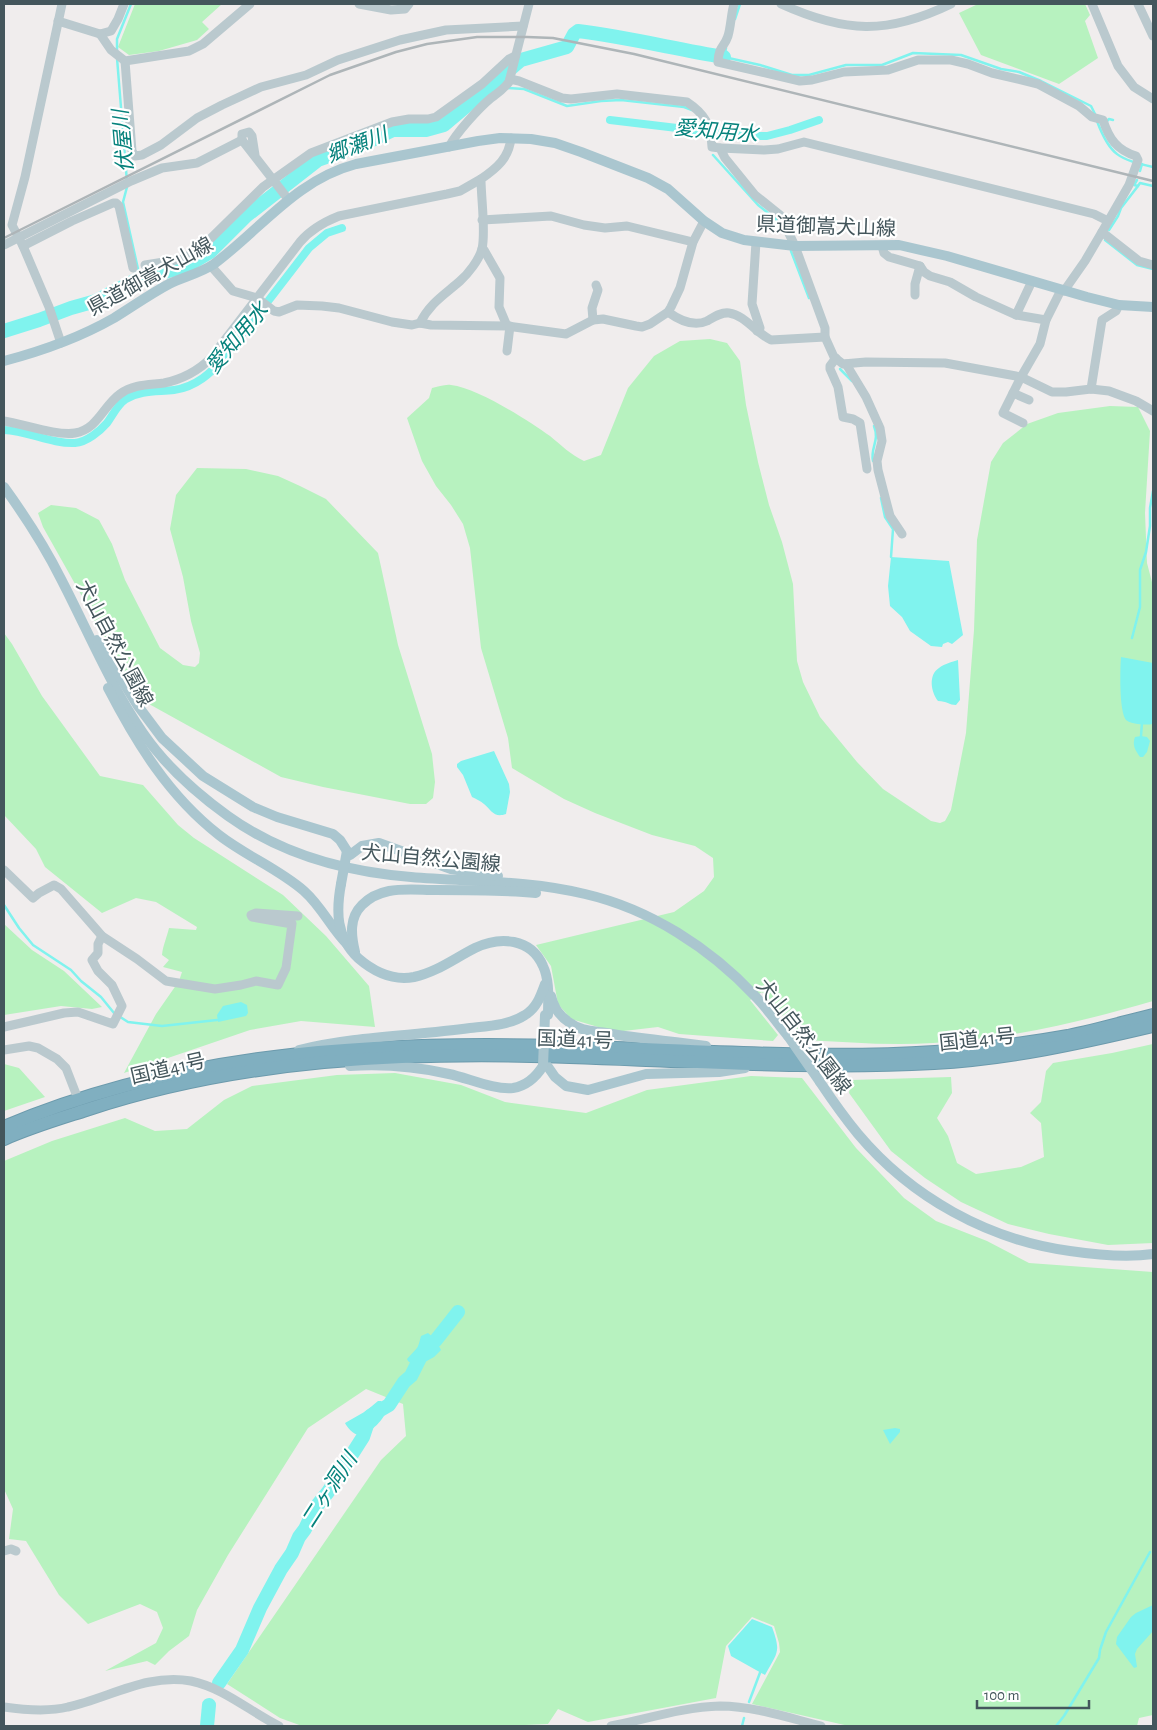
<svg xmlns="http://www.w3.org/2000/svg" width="1157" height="1730" font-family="'Alegreya Sans','Noto Sans JP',sans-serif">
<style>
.green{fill:#b7f2bf}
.water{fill:#80f3ee}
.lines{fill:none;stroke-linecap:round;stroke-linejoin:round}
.stream{stroke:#80f3ee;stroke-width:2.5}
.canal{stroke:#80f3ee;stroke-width:8}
.river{stroke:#80f3ee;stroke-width:14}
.highway-casing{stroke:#6b9aac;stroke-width:14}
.minor{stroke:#bac9ce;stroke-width:9}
.major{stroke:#aac6cf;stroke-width:10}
.highway{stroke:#80afc0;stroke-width:12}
.rail{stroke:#aeb5b8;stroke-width:2.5}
.major-bridge{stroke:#aac6cf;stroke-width:10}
.labels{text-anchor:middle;stroke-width:4.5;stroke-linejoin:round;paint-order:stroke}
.street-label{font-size:20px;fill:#44565c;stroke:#fff}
.water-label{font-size:21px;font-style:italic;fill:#06827c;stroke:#fff}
</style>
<rect width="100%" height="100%" fill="#f0eded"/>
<g class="green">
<path d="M135 4H222L202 22 209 29 197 40 159 51 129 55 118 47Z"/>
<path d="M978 4H1085L1090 15 1085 21 1098 58 1059 84 981 55 959 13Z"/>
<path d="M710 339 727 343 740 361 746 405 758 462 769 505 782 542 793 584 797 661 803 682 820 717 857 762 883 789 931 821 940 823 945 821 951 810 966 733 974 630 977 540 991 462 1003 443 1027 424 1058 413 1110 406 1138 407 1150 431 1145 513 1147 563 1153 586V1001C1081 1022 1009 1039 933 1043 890 1046 847 1042 804 1040L762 992 750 1000 778 1035 773 1041 679 1034 658 1027 615 1032 571 1019 558 1004 551 966 536 945 674 912 704 891 714 877 713 858 695 846 652 835 595 813 564 799 512 768 508 738 481 648 470 548 463 524 451 505 436 486 422 461 407 418 429 398 432 388C438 387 445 384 451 385 478 388 527 420 550 436 561 445 571 455 584 461L601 455 628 388 654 356 680 341Z"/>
<path d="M197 468 246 469 278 476 300 486 326 499 378 553 398 645 432 754 435 782 433 798 426 804H410L323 787 281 777 149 704 129 680 104 641 88 607 43 527 38 513 51 505 76 508 99 520 112 544 125 580 160 648 183 665 195 667 199 663 200 653 191 621 183 577 170 529 176 495Z"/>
<path d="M4 633 12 644 42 696 100 776 143 785 178 825 194 838 283 895 326 936 369 986 375 1027 301 1021 250 1030 124 1073 156 1014 179 981 182 972 163 967 169 960 162 955C163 945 167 937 169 928L196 930 197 927 156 902 136 898 102 913 45 867 36 849 4 815Z"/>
<path d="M4 924 32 950 64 971 102 1007 92 1009 61 1006 4 1015Z"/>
<path d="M1153 1044V1243L1108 1245 1049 1234 1008 1224 961 1202 925 1178 891 1151 849 1093 851 1080 951 1077 952 1093 937 1118 948 1136 957 1163 976 1174 1021 1167 1044 1157 1041 1123 1030 1113 1041 1102 1046 1071 1053 1063 1112 1053Z"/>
<path d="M4 1064 19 1068 45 1097 4 1111Z"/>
<path d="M395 1073 461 1085 505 1102 586 1113 647 1090 751 1076 802 1078 856 1148 904 1198 936 1221 987 1241 1029 1263 1153 1272V1715L1139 1718 1137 1726H849L752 1704 780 1652 779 1643 774 1626 752 1617 726 1646 716 1698 588 1722 558 1709 548 1724 500 1726H302L280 1718 227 1684 381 1460 406 1436 403 1404 366 1389 308 1428 228 1555 197 1610 189 1636 169 1651 155 1665 147 1661 105 1671 156 1643 163 1628 157 1612 140 1604 88 1624 59 1595 26 1541 9 1539 13 1509 4 1489V1161L52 1141 125 1118 155 1131 187 1129 224 1100 252 1086 337 1075Z"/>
</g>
<g class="water">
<path d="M891 557 949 561 963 635 952 644 948 642 943 644 942 647 931 646 910 631 902 617 890 606 888 586Z"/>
<path d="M1121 657 1153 663V724C1146 725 1133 725 1126 720 1119 712 1120 669 1121 657Z"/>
<path d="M958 660 960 700 956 705C949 705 947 701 938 701 931 692 928 675 939 668 944 664 952 662 958 660Z"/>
<path d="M1141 736 1147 737 1150 741 1147 752 1143 757H1140C1135 750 1132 745 1135 737Z"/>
<path d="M494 751 509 784 510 792 506 814C494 818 492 811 484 804 481 801 476 799 472 797L463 775 457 767V764L461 761Z"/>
<path d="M241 1002 247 1005 248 1013 246 1016 218 1022 217 1015 223 1006Z"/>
<path d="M428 1333 436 1340 441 1350 434 1357 416 1367 408 1361 407 1359 418 1347 421 1336Z"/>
<path d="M378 1401H381L387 1408C386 1418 370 1434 360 1435 353 1435 347 1427 345 1423L366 1411Z"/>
<path d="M895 1428 900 1429V1432L890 1444 883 1430Z"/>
<path d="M1153 1605V1631L1137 1649 1135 1654 1137 1667 1134 1668 1116 1644 1117 1637 1131 1617 1136 1613Z"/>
<path d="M752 1619 772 1627C781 1652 778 1652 765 1675L731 1656 728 1646Z"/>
</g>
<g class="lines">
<g class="stream">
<path d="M735 19 740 4"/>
<path d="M726 48 724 57 760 65 792 75H809L846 65H882L913 53 961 55 1001 69 1019 72 1041 81 1091 106 1096 116"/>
<path d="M117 52V39L131 4"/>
<path d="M117 58 127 182"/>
<path d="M494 84 497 87H501"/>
<path d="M507 88 524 89 567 106 601 101 621 100 684 107 692 110"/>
<path d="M1097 121C1110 156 1119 159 1153 167"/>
<path d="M1107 121 1109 119 1113 120"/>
<path d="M701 124 705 138"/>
<path d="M713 155 758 205 777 220 780 225"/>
<path d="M1140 171 1142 164"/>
<path d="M1137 180 1134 185 1138 186 1140 183 1153 186"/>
<path d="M127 187 123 202 140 278"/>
<path d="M1109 230 1118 216 1121 208 1138 186"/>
<path d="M1105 240 1137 265 1153 269"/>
<path d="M791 251 809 298"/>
<path d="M840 369 852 381"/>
<path d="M873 461C870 448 880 441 874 426"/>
<path d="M881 498 885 517 893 529 891 557"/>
<path d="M1132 638 1140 607V570L1146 552 1150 526V508L1153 491"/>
<path d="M1141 736 1142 722"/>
<path d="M4 905 19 928 33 945 71 970 81 981 101 997 114 1013 128 1022 162 1026 217 1020"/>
<path d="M749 1702 761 1670"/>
<path d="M742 1726 744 1718"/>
<path d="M1056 1726 1064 1716 1099 1658 1100 1650 1106 1632 1150 1552"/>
</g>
<g class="canal">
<path d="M610 120 744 136H767L790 130 819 120"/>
<path d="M4 430C28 431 51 444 75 443 87 442 100 431 107 423 113 415 117 405 126 399 141 390 158 392 174 390 196 387 211 373 225 357L309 248 327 233 342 228"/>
</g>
<g class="river">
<path d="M4 331 39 320 71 308 96 301 140 278 185 267 210 252 246 216 318 160 364 144 393 130H426L444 125 521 60 567 47 574 34 578 31C627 37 675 49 724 57"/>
<path d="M219 1683 242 1650 260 1608 281 1569 292 1553 299 1537 305 1529 315 1508 328 1492 363 1437 370 1416 389 1405 404 1382 411 1376 425 1348 436 1340 458 1312"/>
<path d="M207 1726 209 1705"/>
</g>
<g class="highway-casing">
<g id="highway">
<path d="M4 1127C178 1053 368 1041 555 1046 681 1049 808 1060 935 1052 979 1049 1024 1044 1068 1036 1097 1030 1125 1022 1153 1015"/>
<path d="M4 1139C31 1127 58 1119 86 1110 189 1076 295 1061 402 1057 580 1049 757 1073 934 1063 1009 1059 1081 1043 1153 1026"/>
</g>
</g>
<g class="minor">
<path d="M359 4 391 10 405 9 409 4"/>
<path d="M734 4C731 14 731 26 728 36 724 48 719 45 718 62L800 81 812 80 844 72 888 70 918 60H951L968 64 992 73 1038 84 1079 106 1092 117 1103 120C1109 139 1117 150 1136 156L1138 160 1129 185 1102 232 1085 261 1064 291"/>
<path d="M781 4C845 33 887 35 951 4"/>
<path d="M1092 4 1118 66 1134 87 1153 99"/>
<path d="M1138 4 1153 36"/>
<path d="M58 21 100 34 111 31 118 19 124 4"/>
<path d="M100 34 111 50 125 61 189 51 203 44 250 4"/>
<path d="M125 61 132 151 135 156 142 155 161 145 197 118 222 105 261 87 306 75 338 60 400 40 446 30 523 26"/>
<path d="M510 79 519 81 562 98 571 99 617 94 687 102C705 114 711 125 712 147L720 148 725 158 755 195 780 215 795 246 825 328V337"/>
<path d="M449 147C456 133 479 108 491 98 498 93 503 90 509 82L529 4"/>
<path d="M720 148 764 150 778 149 804 142 1094 214 1108 221"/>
<path d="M255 155 252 136 249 132 242 134V140L288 199"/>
<path d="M482 220 551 216 584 225 605 228 627 226 693 242"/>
<path d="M1102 232 1139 261 1153 265"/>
<path d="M756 242 752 304 760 328 757 331"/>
<path d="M4 245 131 181 162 168 197 163 242 140"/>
<path d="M23 246 72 221 113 203H116L119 206 133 268"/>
<path d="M882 246 884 253 889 257 920 266 924 272 930 276 950 282 976 297 1016 315 1046 320"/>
<path d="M482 249 484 250 500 278 499 307 507 326"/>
<path d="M145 265 183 259 202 247 263 187 311 153 392 122 409 119H428L436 117 482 84 509 59 515 56"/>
<path d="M211 266 233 291 257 298 274 311 279 312 297 305 322 306 339 308 392 322 412 325 420 323 431 325 507 326 566 334 593 320 603 319 636 326 642 327 650 324 668 312 671 307 680 288 693 242 704 221"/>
<path d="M915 295V284L920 266"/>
<path d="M668 312C679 320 694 327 707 321 714 317 721 312 729 313 745 315 756 333 771 340L825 337 834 357 843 364 866 362 945 363 1021 377 1052 392H1066L1091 389 1109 391 1136 401 1153 411"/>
<path d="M1016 315 1032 281"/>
<path d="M593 320 592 308 598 290 596 285"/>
<path d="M420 323C430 303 444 295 460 281 468 274 479 260 482 249 486 232 481 198 481 179 497 168 509 158 511 138"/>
<path d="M61 343 49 307 23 246 12 225 25 177 62 4"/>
<path d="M507 351 510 326"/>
<path d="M836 358 830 366V369L838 387 843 417 853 419 860 423 867 469"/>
<path d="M846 364 866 397 880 428 882 441 877 461 878 470 890 516 902 534"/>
<path d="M1091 389 1102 320 1116 311 1119 305"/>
<path d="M1013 393 1029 400"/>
<path d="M4 421C23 424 57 436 75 433 98 429 103 406 120 394 134 384 149 385 164 383 183 379 198 371 211 358L300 242C310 230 324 222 339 216L447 194 460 191 481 179"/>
<path d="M1023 423 1003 413 1021 377 1040 344 1046 320 1061 290"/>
<path d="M4 870 33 898 39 893 54 885 61 889 102 936 137 959 166 981 215 989 241 985 256 981 278 985 286 968 292 924 252 917 251 915 256 913 298 916"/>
<path d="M4 1027 64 1013 78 1012 113 1024 122 1006 112 985 98 971 92 960 98 953V944L102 936"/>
<path d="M4 1050 29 1046 38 1048 57 1059 66 1068 78 1099"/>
<path d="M4 1551 11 1549 16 1551"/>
<path d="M4 1707C25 1710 48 1712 68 1707 109 1698 147 1673 191 1681 224 1688 249 1711 279 1726"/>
<path d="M611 1726C647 1719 683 1707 720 1706 754 1706 789 1718 821 1726"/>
</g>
<g class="major">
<path d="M4 361C42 351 79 338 114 318 132 307 150 294 169 284 183 277 201 273 214 264 262 228 296 180 356 164L478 141 500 138 531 139 555 143 581 152 648 178 668 189 704 221 722 233 744 240 795 246 899 245 947 256 1087 297 1119 305 1153 307"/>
<path d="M4 487C25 516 45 547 61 579 88 631 110 685 143 733 165 765 196 793 228 816 281 854 346 872 411 877 469 882 528 880 585 894 650 909 710 948 755 996 767 1008 777 1023 788 1036"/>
<path d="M97 640 138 706 162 738 203 776 253 807 277 817 333 834 340 840 347 851"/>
<path d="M108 688C137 744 169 796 219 835 246 856 279 869 304 891 322 907 331 928 347 944"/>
<path d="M350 855 362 846 379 843 451 869 498 876"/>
<path d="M341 884C336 911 336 937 358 958 373 971 393 981 414 977 437 972 455 958 475 948 500 936 531 938 543 966 550 981 548 1000 548 1015"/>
<path d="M355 952C351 935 349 918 362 905 370 897 379 893 389 891 404 888 421 890 436 890 469 890 503 890 536 893"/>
<path d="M551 996C554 1008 559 1016 570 1023 580 1031 594 1031 606 1033 639 1039 673 1041 706 1046"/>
<path d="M299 1050C355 1036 413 1036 470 1028 488 1026 510 1025 525 1015 537 1008 541 995 545 984"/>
<path d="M546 1064 555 1077 566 1086 588 1090 646 1074 719 1072 745 1068"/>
<path d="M350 1066C382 1064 418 1067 449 1074 468 1078 494 1090 513 1088 526 1086 536 1077 543 1066"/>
<path d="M820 1082C832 1100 844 1117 858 1134 911 1197 988 1240 1070 1251 1097 1255 1125 1258 1153 1254"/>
</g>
<use href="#highway" class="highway"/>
<path class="rail" d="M4 238 330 75 396 52 427 44 477 37H527L553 38 634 54 1153 181"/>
<g class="major-bridge">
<path d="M341 884 347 851"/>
<path d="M788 1036 820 1082"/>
<path d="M543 1066 545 1015"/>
</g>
</g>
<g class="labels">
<g class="street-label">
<text transform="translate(826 226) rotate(2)" y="7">県道御嵩犬山線</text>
<text transform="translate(150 276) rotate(-29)" y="7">県道御嵩犬山線</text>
<text transform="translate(115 643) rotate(62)" y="7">犬山自然公園線</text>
<text transform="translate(431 858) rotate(5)" y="7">犬山自然公園線</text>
<text transform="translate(804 1036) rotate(52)" y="7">犬山自然公園線</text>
<text transform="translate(575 1039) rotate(2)" y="7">国道41号</text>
<text transform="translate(977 1039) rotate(-6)" y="7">国道41号</text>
<text transform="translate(168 1068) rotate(-13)" y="7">国道41号</text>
</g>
<g class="water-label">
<text transform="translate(716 131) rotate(5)" y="7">愛知用水</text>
<text transform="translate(123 141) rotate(-95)" y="7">伏屋川</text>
<text transform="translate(357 145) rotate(-21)" y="7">郷瀬川</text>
<text transform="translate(237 338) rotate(-50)" y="7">愛知用水</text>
<text transform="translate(329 1490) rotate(-57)" y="7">二ヶ洞川</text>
</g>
</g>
<rect width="1157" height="1730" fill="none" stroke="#44565c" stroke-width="10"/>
<path d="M977 1700v8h112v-8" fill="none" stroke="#44565c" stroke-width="2.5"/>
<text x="984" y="1700" font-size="15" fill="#44565c" stroke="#ffffff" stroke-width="4" paint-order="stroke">100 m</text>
</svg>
